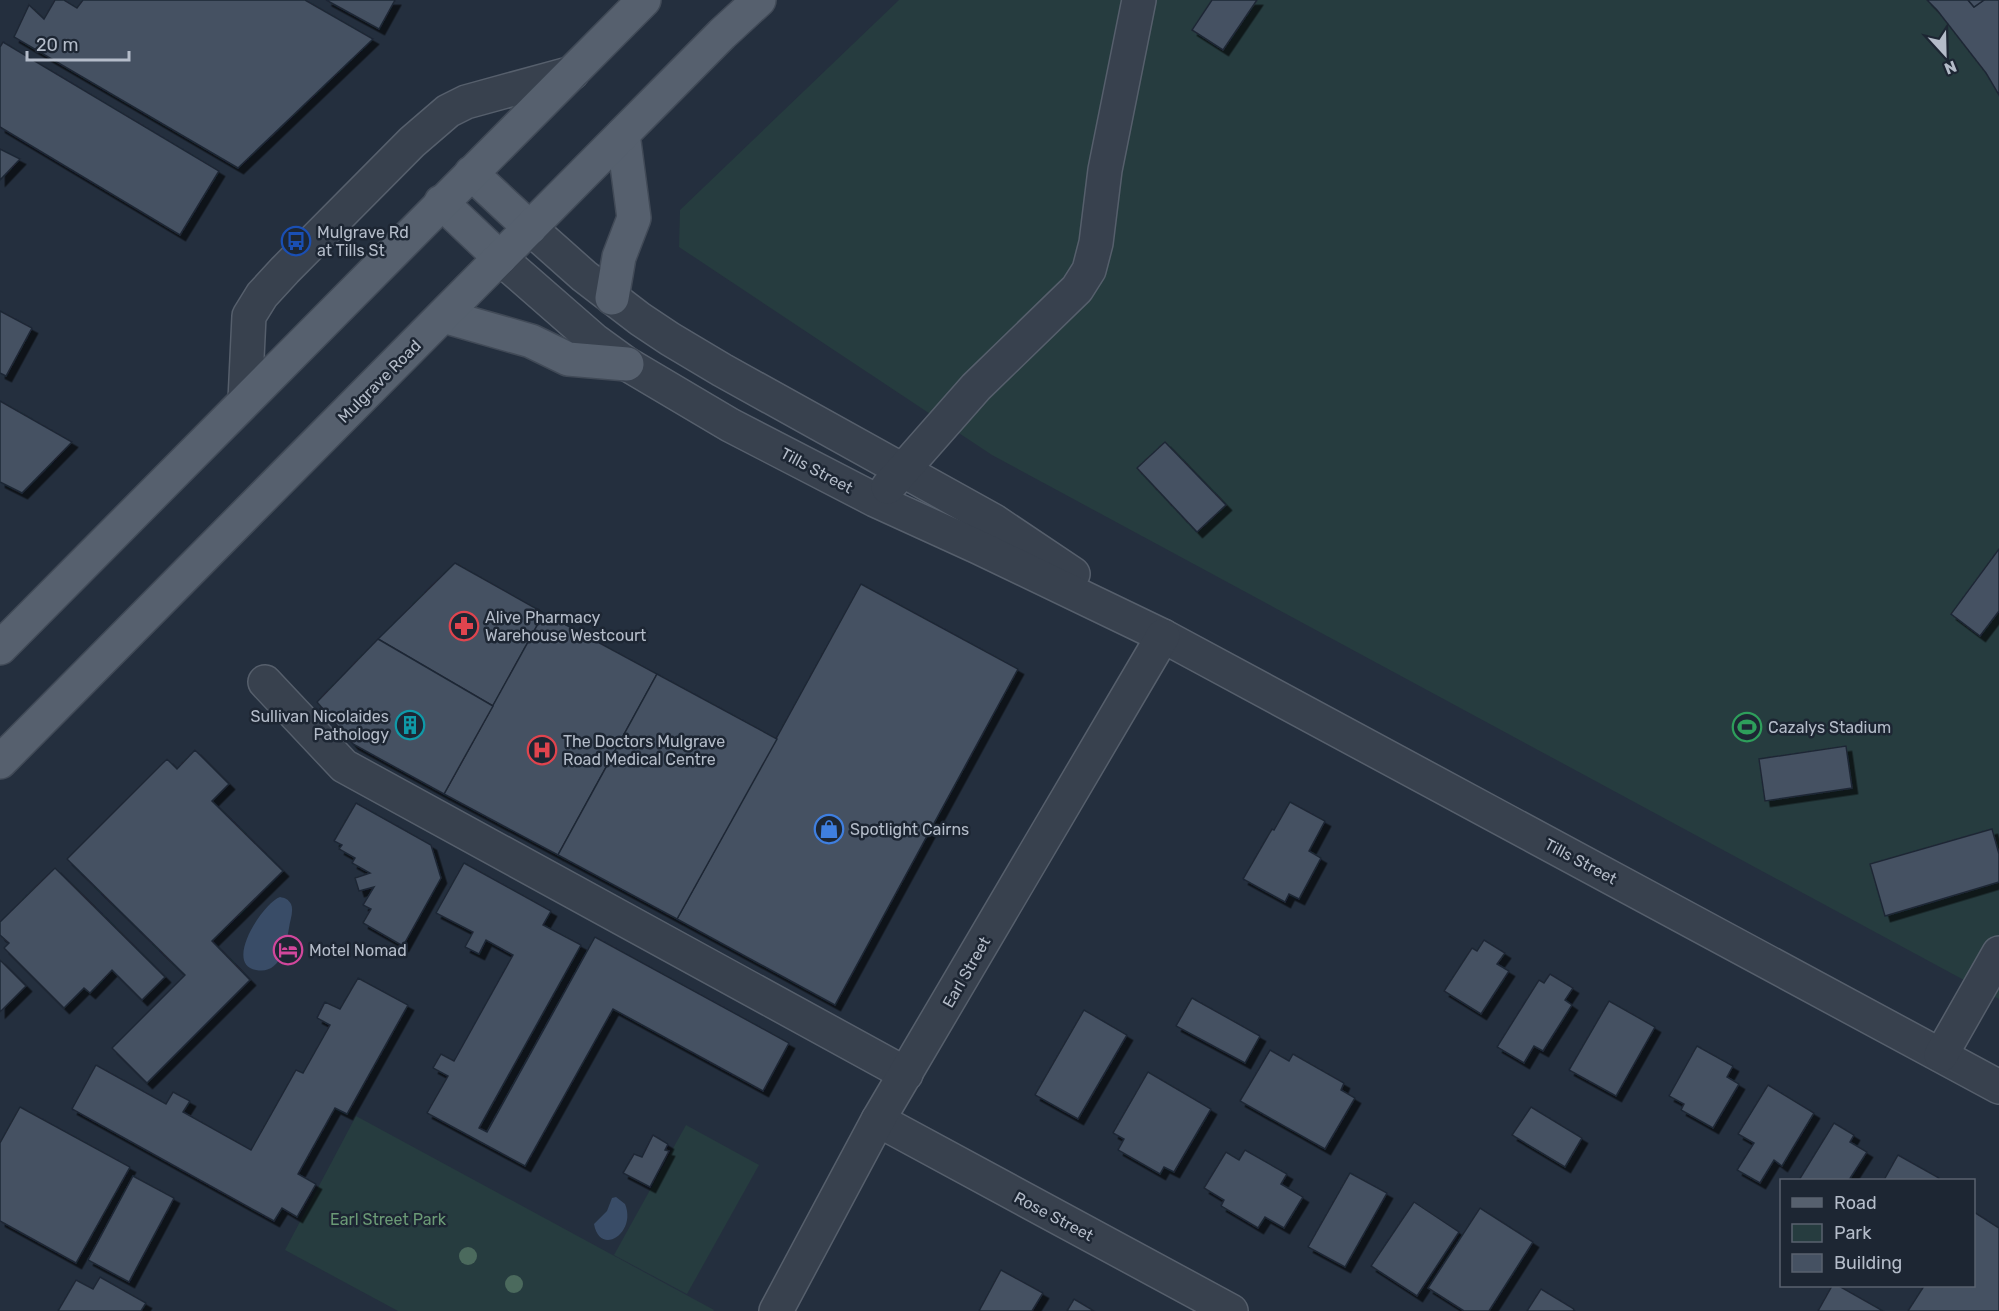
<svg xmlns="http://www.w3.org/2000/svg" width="1999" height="1311" font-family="Rubik,sans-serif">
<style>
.green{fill:#263c3f}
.water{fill:#394c67}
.building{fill:#455162;stroke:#1f2835;stroke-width:1.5;filter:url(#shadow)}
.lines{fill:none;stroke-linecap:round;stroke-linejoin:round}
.minor-casing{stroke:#565f6c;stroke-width:36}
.major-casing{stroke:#414a57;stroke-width:36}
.minor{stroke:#38414e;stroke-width:33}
.major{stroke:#56606e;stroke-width:33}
.tree{fill:#4b6a5d}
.labels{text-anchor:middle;stroke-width:5;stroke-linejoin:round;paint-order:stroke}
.poi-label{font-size:16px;fill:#b4bcc9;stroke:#1d2633;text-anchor:start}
.street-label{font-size:16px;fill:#b4bcc9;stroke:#1d2633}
.park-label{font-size:16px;fill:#6b9a76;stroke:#1d2633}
</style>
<defs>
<filter id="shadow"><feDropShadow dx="5.5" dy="5.5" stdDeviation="0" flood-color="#0009"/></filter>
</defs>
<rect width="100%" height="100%" fill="#242f3e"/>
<g class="green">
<path d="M899 0H1999V999L992 455 679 247 680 210Z"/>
<path d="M356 1116 714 1310 713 1311H398L285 1250Z"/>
<path d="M686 1125 759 1165 687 1294 614 1255Z"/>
</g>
<g class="water">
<path d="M280 897C285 898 288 899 291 904 294 911 290 920 289 928 286 945 281 975 256 970 223 964 263 903 280 897Z"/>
<path d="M616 1197 625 1204C637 1233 600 1257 594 1224L607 1211 612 1198Z"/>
</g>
<g class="building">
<path d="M55 0H64L77 8 83 0H305L373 39 238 168 14 37 29 5 44 19Z"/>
<path d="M326 0H395L379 29Z"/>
<path d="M1212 0H1257L1223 50 1192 30Z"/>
<path d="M1927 0H1968L1974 7 1984 0H1999V95L1986 73 1937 10Z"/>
<path d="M1968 0H1984L1974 7Z"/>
<path d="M3 42 219 171 180 235 0 127V47Z"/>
<path d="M0 149 20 159 0 180Z"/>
<path d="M0 311 32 328 6 376 0 373Z"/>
<path d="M0 401 72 442 22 493 0 482Z"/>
<path d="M1165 442 1226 505 1197 532 1137 468Z"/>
<path d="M1999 549V611L1980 636 1951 614Z"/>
<path d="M455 563 544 613 493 706 378 639Z"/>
<path d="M861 584 1018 669 835 1005 677 919Z"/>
<path d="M544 613 657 674 558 855 444 794Z"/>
<path d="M378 639 493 706 444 794 353 744 317 702Z"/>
<path d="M657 674 777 739 677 919 558 855Z"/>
<path d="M1846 746 1852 788 1765 801 1759 759Z"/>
<path d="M195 750 229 784 212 801 283 871 212 941 250 980 147 1083 112 1048 185 975 67 859 167 759 177 769Z"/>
<path d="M1290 802 1325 821 1309 851 1321 858 1299 899 1289 894 1285 902 1243 879 1272 829 1274 830Z"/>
<path d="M356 803 431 845 441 878 403 946 363 923 371 909 363 905 374 887 359 891 355 878 370 873 352 863 355 858 339 849 342 845 334 841Z"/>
<path d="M1992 829 1999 854V882L1885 916 1870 864Z"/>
<path d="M464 863 551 911 543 925 581 945 479 1128 487 1132 595 937 789 1043 763 1091 613 1009 525 1166 427 1113 448 1076 433 1068 441 1054 454 1061 513 955 486 940 479 954 465 947 473 932 436 913Z"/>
<path d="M55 868 165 977 142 1000 112 970 90 993 84 988 64 1008 4 948 9 943 0 935V922Z"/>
<path d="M1484 940 1505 953 1497 964 1509 971 1481 1014 1444 991 1472 948 1477 951Z"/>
<path d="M0 960 26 986 0 1012Z"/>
<path d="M1550 974 1573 988 1565 1000 1572 1005 1543 1051 1534 1046 1524 1063 1497 1047 1539 980 1544 983Z"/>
<path d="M358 978 408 1005 347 1114 335 1108 298 1174 316 1184 297 1217 282 1208 274 1221 72 1109 96 1065 166 1104 173 1092 190 1101 183 1112 251 1150 296 1070 303 1073 330 1025 317 1018 325 1002 340 1009Z"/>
<path d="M1192 998 1260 1036 1245 1063 1176 1026Z"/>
<path d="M1609 1001 1655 1027 1616 1096 1569 1070Z"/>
<path d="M1084 1010 1127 1035 1078 1119 1035 1095Z"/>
<path d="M1697 1046 1733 1066 1727 1077 1739 1084 1713 1128 1681 1110 1684 1104 1669 1096Z"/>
<path d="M1270 1050 1289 1061 1293 1054 1344 1083 1341 1090 1355 1098 1325 1149 1240 1101Z"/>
<path d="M1148 1072 1211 1109 1174 1172 1164 1167 1160 1174 1118 1150 1124 1139 1113 1133Z"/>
<path d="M1768 1085 1814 1113 1782 1166 1774 1160 1760 1183 1737 1170 1754 1143 1738 1134Z"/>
<path d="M20 1107 130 1167 76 1263 0 1221V1143Z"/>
<path d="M1531 1107 1582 1138 1565 1167 1512 1135Z"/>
<path d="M1834 1123 1854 1135 1850 1142 1867 1152 1849 1180H1799Z"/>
<path d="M653 1135 668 1144 665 1150 669 1151 650 1187 623 1173 634 1154 642 1157Z"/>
<path d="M1245 1150 1287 1174 1281 1184 1303 1197 1284 1228 1265 1217 1258 1228 1221 1206 1224 1200 1204 1188 1226 1152 1239 1160Z"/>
<path d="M1898 1155 1939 1178 1938 1180H1884Z"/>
<path d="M1350 1173 1387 1193 1345 1267 1308 1247Z"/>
<path d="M133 1176 174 1198 129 1282 88 1260Z"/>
<path d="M1414 1202 1459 1232 1417 1296 1371 1266Z"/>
<path d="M1480 1208 1533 1242 1489 1311H1464L1428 1288Z"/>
<path d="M1974 1212 1999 1228V1311H1908L1924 1286H1974Z"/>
<path d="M1001 1270 1043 1293 1032 1311H979Z"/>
<path d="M100 1277 146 1303 141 1311H58L76 1280 93 1289Z"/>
<path d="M1832 1286H1839L1883 1311H1818Z"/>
<path d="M1541 1289 1574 1309 1573 1311H1527Z"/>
<path d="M1074 1299 1094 1311H1067Z"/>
</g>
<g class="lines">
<g class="minor-casing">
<g id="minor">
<path d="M530 228 584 276 640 319 670 339 722 370 994 521 1073 574"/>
<path d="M500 258 594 340 627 364 730 425 875 500 978 547 1163 636 1999 1087"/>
<path d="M245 400 249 316 262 295 285 270 412 142 448 111 466 102 572 73"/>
<path d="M888 487 976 387 1077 289 1089 270 1096 243 1105 170 1139 0"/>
<path d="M265 682 344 766 906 1074"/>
<path d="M1941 1055 1999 953"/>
<path d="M878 1120 1231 1311"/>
<path d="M776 1311 878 1120 1163 636"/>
</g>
</g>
<g class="major-casing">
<g id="major">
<path d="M471 173 530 228"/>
<path d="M441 202 500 258"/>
<path d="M612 298 619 257 634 218 623 134"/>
<path d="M443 316 531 341 568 359 627 364"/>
<path d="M0 648 644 0"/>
<path d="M0 762 722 34 759 0"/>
</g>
</g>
<use href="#minor" class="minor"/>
<use href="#major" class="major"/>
</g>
<g class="tree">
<circle cx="468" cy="1256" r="9"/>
<circle cx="514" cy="1284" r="9"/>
</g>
<defs>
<g id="bus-ring" transform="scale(1.5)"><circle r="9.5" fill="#1d2633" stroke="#1a4fb4" stroke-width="1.5"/><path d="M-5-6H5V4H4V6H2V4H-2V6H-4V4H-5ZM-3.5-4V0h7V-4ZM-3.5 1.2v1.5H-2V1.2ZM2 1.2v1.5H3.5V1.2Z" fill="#1a4fb4"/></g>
<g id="pharmacy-ring" transform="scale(1.5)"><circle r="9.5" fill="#1d2633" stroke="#e0444e" stroke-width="1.5"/><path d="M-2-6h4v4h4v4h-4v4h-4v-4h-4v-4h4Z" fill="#e0444e"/></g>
<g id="building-ring" transform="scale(1.5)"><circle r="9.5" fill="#1d2633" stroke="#0f9aa8" stroke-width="1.5"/><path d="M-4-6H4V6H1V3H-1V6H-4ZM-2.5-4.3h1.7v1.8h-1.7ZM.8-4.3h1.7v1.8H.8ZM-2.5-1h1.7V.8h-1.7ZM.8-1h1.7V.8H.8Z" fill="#0f9aa8"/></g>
<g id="stadium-ring" transform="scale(1.5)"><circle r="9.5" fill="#1d2633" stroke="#2e9e5b" stroke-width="1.5"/><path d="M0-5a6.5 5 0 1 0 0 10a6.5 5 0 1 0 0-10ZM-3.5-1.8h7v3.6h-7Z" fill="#2e9e5b"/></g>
<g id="hospital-ring" transform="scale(1.5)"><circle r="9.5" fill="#1d2633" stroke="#e0444e" stroke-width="1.5"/><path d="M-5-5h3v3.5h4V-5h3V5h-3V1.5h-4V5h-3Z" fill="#e0444e"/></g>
<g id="shop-ring" transform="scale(1.5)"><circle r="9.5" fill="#1d2633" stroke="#3f7fe0" stroke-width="1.5"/><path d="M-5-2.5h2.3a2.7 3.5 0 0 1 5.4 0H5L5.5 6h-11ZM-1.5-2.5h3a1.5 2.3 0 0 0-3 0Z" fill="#3f7fe0"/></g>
<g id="hotel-ring" transform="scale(1.5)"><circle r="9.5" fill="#1d2633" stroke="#d1479c" stroke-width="1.5"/><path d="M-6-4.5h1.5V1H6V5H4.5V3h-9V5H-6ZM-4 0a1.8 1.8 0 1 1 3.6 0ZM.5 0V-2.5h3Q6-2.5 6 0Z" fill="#d1479c"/></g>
</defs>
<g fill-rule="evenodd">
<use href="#bus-ring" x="296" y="241"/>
<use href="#pharmacy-ring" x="464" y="626"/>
<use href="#building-ring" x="410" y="725"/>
<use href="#stadium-ring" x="1747" y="727"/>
<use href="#hospital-ring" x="542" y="750"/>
<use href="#shop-ring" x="829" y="829"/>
<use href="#hotel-ring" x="288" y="950"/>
</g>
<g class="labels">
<g class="poi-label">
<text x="317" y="238">Mulgrave Rd<tspan x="317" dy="18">at Tills St</tspan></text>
<text x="485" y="623">Alive Pharmacy<tspan x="485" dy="18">Warehouse Westcourt</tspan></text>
<text x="389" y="722" text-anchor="end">Sullivan Nicolaides<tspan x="389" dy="18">Pathology</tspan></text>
<text x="1768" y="733">Cazalys Stadium</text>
<text x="563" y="747">The Doctors Mulgrave<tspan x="563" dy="18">Road Medical Centre</tspan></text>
<text x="850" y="835">Spotlight Cairns</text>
<text x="309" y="956">Motel Nomad</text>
</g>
<g class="street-label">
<text transform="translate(379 381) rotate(-45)" y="6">Mulgrave Road</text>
<text transform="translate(817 470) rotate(28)" y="6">Tills Street</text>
<text transform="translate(1581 861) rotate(28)" y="6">Tills Street</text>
<text transform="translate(966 972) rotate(-60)" y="6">Earl Street</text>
<text transform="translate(1054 1216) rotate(28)" y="6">Rose Street</text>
</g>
<g class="park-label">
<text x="388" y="1225">Earl Street Park</text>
</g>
</g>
<rect x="1780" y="1179" width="195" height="108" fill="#1d2633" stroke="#59626f" stroke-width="1.5"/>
<rect x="1792" y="1198" width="30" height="9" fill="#56606e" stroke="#59626f" stroke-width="1.5"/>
<text x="1834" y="1209" font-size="18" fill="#b4bcc9">Road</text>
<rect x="1792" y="1224" width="30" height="18" fill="#263c3f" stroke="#59626f" stroke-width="1.5"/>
<text x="1834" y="1239" font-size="18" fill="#b4bcc9">Park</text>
<rect x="1792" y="1254" width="30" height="18" fill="#455162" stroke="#59626f" stroke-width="1.5"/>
<text x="1834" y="1269" font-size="18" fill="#b4bcc9">Building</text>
<g transform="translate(1945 54) rotate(158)" stroke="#1d2633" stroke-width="4.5" paint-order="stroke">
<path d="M0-4.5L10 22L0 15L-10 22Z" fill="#b4bcc9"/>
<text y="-9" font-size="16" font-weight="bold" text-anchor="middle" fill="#b4bcc9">N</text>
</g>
<path d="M27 51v9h102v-9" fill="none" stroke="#b4bcc9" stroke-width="3"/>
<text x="36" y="51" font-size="18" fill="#b4bcc9" stroke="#1d2633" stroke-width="4.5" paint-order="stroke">20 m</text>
</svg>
